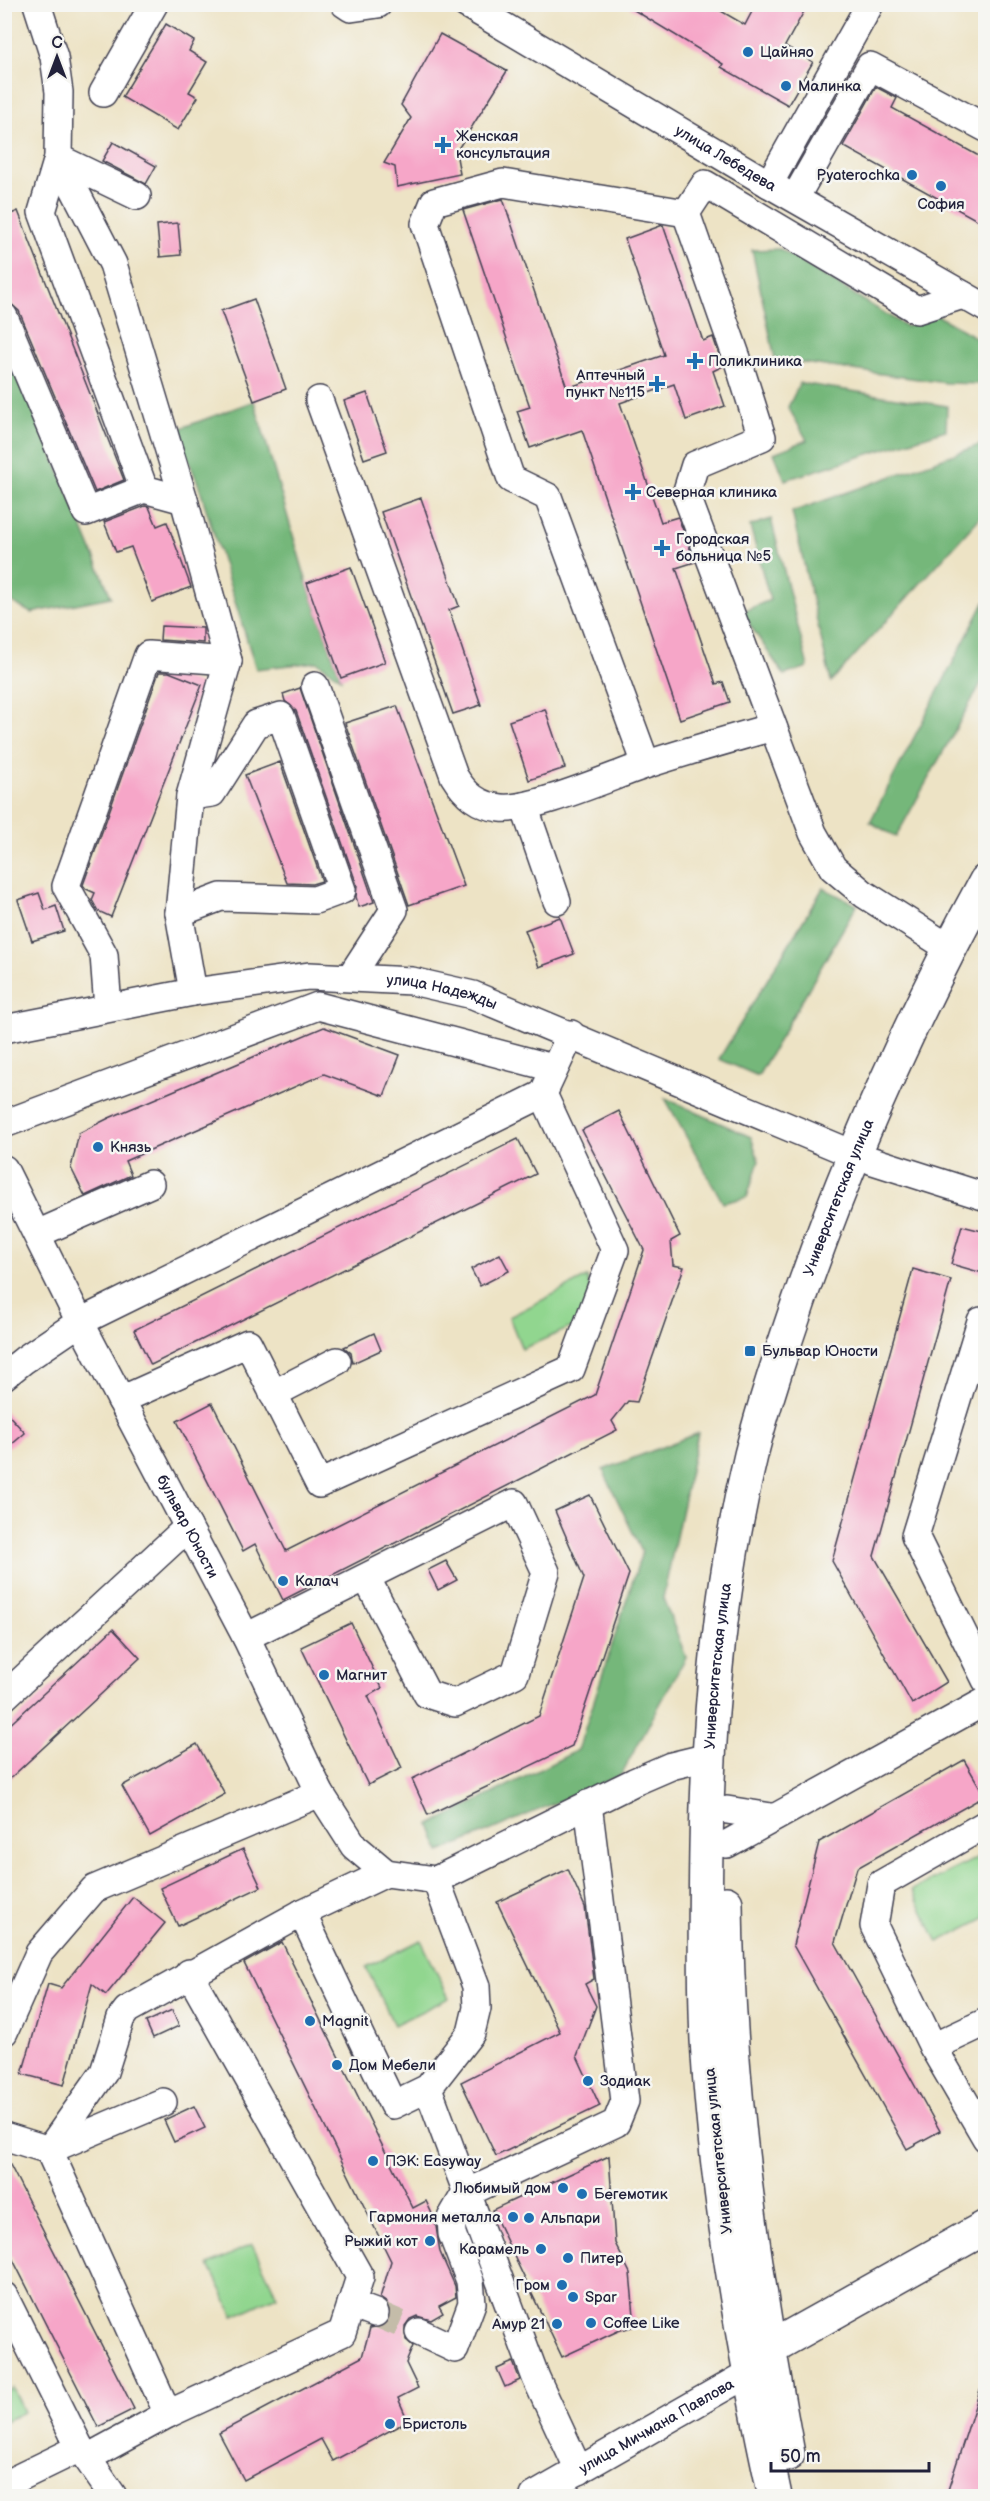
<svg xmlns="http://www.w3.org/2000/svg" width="990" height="2501" font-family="'Balsamiq Sans',sans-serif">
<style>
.green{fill:#91d68f;stroke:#5a7c65;stroke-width:1.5}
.forest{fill:#74b77a;stroke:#4b6c5a;stroke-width:1.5}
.building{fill:#f6a6c8}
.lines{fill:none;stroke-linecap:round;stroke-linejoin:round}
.minor-tunnel{stroke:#c4bca9;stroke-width:27;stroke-dasharray:27 14;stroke-linecap:butt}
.minor-casing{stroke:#403f50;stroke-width:30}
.major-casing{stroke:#403f50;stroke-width:36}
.minor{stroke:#fff;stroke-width:27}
.major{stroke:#fff;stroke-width:33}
.poi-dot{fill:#1f6fb2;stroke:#f6f6f2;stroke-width:2}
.labels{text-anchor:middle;stroke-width:5;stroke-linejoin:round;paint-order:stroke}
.poi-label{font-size:15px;fill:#22223b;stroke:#f6f6f2;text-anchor:start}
.street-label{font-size:15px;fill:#22223b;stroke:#f6f6f2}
</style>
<rect width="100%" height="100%" fill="#f6f6f2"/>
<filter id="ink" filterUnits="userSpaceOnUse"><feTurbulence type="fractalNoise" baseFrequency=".0167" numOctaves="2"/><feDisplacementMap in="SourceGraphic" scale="12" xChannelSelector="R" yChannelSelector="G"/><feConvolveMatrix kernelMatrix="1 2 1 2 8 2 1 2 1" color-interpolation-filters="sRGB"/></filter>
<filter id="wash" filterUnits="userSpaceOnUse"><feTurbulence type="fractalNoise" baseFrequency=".008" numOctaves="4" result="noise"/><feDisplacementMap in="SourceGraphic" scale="24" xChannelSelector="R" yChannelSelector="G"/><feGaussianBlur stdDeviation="1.35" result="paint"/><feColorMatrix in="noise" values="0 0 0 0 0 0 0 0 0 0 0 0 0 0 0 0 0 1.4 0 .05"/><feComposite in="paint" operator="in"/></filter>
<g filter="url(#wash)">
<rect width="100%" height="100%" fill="#ede3c5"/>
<g class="green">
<path d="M587 1277 593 1299 579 1324 522 1349 509 1317Z"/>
<path d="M981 1856 985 1865V1918L938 1942 912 1890Z"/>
<path d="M421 1940 449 1998 394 2025 366 1967Z"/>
<path d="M252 2244 277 2296 234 2316 209 2265Z"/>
<path d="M13 2388 24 2412 5 2421V2392Z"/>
</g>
<g class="forest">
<path d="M780 249 907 327 930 311 985 343V384L946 383 775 359 752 250Z"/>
<path d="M4 337 111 597 31 613 5 598Z"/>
<path d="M800 383 947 406 946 430 785 480 774 453 807 440 788 407Z"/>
<path d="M254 401 307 583 341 678 317 662 256 669 198 483 176 430Z"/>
<path d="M985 443V512L831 682 792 512Z"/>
<path d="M771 519 808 667 784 675 741 612 770 600 750 526Z"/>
<path d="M985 601V676L896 837 870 822Z"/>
<path d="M823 888 857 905 758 1076 719 1059Z"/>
<path d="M665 1098 751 1137 759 1161 747 1197 723 1203Z"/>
<path d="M698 1433 663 1598 686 1657 621 1775 440 1852 430 1825 578 1750 642 1552 603 1470Z"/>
</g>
<g id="blocks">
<g class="building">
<path d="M624 4H709L745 25 756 4H808L785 46 813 62 788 105 721 67 723 64Z"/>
<path d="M166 24 194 41 189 51 207 62 189 92 198 97 178 130 122 97Z"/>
<path d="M440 34 507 71 456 152 460 174 397 187 395 167 384 163 411 118 401 105Z"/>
<path d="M876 87 897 98 892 108 986 160V225L843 146Z"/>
<path d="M113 142 156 166 146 184 102 161Z"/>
<path d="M503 199 567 388 664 355 625 239 663 225 703 341 713 337 723 366 713 371 725 406 686 420 674 384 620 403 661 522 678 517 695 562 676 568 716 684 723 682 730 702 680 719 582 430 530 448 517 411 530 407 463 210Z"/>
<path d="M18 211 124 480 95 492 19 311 9 302 4 292V217Z"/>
<path d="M178 223 181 255 160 257 157 225Z"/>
<path d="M254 299 286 389 254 401 221 311Z"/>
<path d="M367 393 387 451 364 459 344 401Z"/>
<path d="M421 498 459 606 449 610 481 705 453 714 381 512Z"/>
<path d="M145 506 149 507 157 526 167 522 191 587 152 602 131 547 116 552 104 522Z"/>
<path d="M351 567 385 662 341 678 307 583Z"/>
<path d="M161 626 203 628V643L160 640Z"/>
<path d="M159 672H169L202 685 111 917 98 911 92 900 95 893 86 889 83 885Z"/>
<path d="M300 688 374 902 359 907 356 897 357 885 296 711 285 701 283 694Z"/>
<path d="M397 706 464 886 409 905 345 723Z"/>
<path d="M545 709 565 768 529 780 509 721Z"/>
<path d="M280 762 322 881 312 884 287 883 245 775Z"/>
<path d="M39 893 45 910 56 906 64 931 32 941 18 900Z"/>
<path d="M560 917 574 954 539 967 525 930Z"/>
<path d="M324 1027 400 1055 384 1096 324 1074 125 1161 131 1175 85 1196 71 1168 79 1133 109 1118Z"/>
<path d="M619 1111 680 1236 671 1241 673 1265 684 1267 637 1402 628 1401 612 1421 617 1430 283 1600 255 1544 243 1551 177 1421 212 1403 286 1551 595 1395 644 1250 582 1130Z"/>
<path d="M518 1139 536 1174 151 1365 134 1330Z"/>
<path d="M962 1226 986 1232V1274L951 1264Z"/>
<path d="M500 1254 509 1271 480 1286 471 1269Z"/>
<path d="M913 1269 951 1280 874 1556 947 1682 912 1704 832 1561Z"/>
<path d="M374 1333 381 1350 353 1363 351 1353 344 1347Z"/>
<path d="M4 1410 25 1433 4 1451Z"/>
<path d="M590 1495 629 1574 572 1746 428 1815 412 1779 539 1716 584 1578 555 1511Z"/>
<path d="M446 1561 457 1580 438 1590 428 1570Z"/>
<path d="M351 1623 382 1688 368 1696 402 1768 368 1785 301 1647Z"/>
<path d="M113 1629 140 1658 4 1784V1730Z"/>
<path d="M197 1744 225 1794 150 1836 122 1786Z"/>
<path d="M964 1760 985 1796 857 1868 835 1942 940 2131 907 2149 793 1945 819 1842Z"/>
<path d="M243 1849 261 1887 178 1926 160 1888Z"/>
<path d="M568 1869 585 1907 594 1979 585 1984 596 2006 577 2056 600 2106 496 2156 461 2082 560 2032 497 1902Z"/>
<path d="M133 1897 165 1923 106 1995 92 1984 64 2085 22 2074 48 1984 61 1988Z"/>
<path d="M282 1942 413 2208 426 2201 435 2220 440 2252 455 2286 456 2297 439 2306 443 2313 431 2320 417 2316 410 2319 405 2326 406 2340 413 2346 406 2363 418 2388 398 2398 408 2421 333 2461 321 2439 244 2480 219 2433 362 2357 370 2328 385 2325 391 2311 387 2303 380 2298 391 2261 244 1963Z"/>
<path d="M172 2010 179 2026 153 2038 146 2022Z"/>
<path d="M194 2106 205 2128 174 2142 164 2120Z"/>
<path d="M4 2153 134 2409 98 2427 4 2242Z"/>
<path d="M609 2156 615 2243 630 2273 635 2326 618 2331 562 2357 492 2210Z"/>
<path d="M513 2362 520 2380 505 2387 497 2369Z"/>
<path d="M982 2384 986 2385V2496H957L947 2493Z"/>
</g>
</g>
</g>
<g filter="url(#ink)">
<use href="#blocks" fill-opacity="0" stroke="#403f50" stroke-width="1.5"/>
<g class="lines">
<path class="minor-tunnel" d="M375 2313 419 2332"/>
<g class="minor-casing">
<g id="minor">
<path d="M37 4 54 57 59 92 58 158 113 264 184 500 228 661 190 796 179 913 193 992"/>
<path d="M345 4 351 8 378 4"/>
<path id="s1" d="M466 4 769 184 986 308"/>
<path d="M103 93 154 4"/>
<path d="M769 184 870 4"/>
<path d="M137 196 58 158 42 212 144 489 184 500"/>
<path d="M795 198 870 66 986 128"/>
<path d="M4 317 86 512 144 489"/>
<path d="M319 400 454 776C465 794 478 806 501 808 532 811 612 776 645 765 687 751 730 739 773 727"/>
<path d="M315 686 394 910 351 976"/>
<path d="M646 764 548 497 511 479 425 224 434 202 503 183 686 213"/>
<path d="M524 806 557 901"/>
<path d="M179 913 221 897 315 900 342 890 281 716 256 724 212 793 190 796"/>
<path d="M949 948 864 894 833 868 813 833 686 494 695 465 762 437 738 361 686 213 705 184 917 310 963 295"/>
<path d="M108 1008 104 955 66 886 148 655 228 661"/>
<path id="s2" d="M4 1029 193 992 309 976 412 981 473 995 853 1154"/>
<path d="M4 1124 318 1006 553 1068"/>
<path d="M873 1161 986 1197"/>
<path id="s3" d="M4 1169 80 1322 246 1637 320 1793 354 1846 386 1873"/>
<path d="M37 1234 150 1184"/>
<path d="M981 1321 915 1536 986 1680"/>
<path d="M4 1376 24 1360 80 1322 543 1094 571 1034"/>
<path d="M273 1394 337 1361"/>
<path d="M121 1400 248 1343 319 1484 571 1369 615 1250 543 1094"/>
<path d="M246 1637 514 1503 546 1572 515 1674 455 1703 427 1694 366 1577"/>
<path d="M4 1697 188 1527"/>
<path d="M727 1810 771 1817"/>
<path d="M986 1824 881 1884 874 1926 933 2047 986 2138"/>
<path d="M727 1844 986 1701"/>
<path d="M302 1913 393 2105 428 2088 471 2033 477 2008 476 1986 436 1880"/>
<path d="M4 2032 39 1953 94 1889 320 1793"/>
<path d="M933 2047 986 2022"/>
<path d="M428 2088 536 2378 579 2471"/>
<path d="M4 2136 49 2150 163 2102"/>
<path d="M49 2150 104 2072 121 2018 127 2010 302 1913 386 1873 436 1880 634 1782 671 1766 708 1757"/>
<path d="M49 2150 168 2414"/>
<path d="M4 2296 80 2448 113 2496"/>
<path d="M351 2304 375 2313"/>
<path d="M419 2332 455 2349 472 2303 470 2281 452 2234 451 2218 465 2194 616 2123 625 2101 588 1804"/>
<path d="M87 2458 168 2414 342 2333 360 2277 189 1973"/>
<path d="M6 2484 80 2448"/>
<path id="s4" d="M534 2496 749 2373"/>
</g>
</g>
<g class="major-casing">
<g id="major">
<path d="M726 1903C728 2089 754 2272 788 2454"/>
<path d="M758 2363 770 2348 986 2227"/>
<path id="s5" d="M775 2496C742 2346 716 2194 707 2040 704 1975 705 1911 706 1847 708 1715 720 1583 751 1455 765 1400 783 1348 801 1295 851 1151 913 1014 986 881"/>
</g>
</g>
<use href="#minor" class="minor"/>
<use href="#major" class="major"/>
</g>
</g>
<g class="poi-dot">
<circle cx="748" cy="52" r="6"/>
<circle cx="786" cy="86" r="6"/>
<path d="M440 136h6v6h6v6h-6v6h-6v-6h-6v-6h6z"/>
<circle cx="912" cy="175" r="6"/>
<circle cx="941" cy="186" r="6"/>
<path d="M692 352h6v6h6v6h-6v6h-6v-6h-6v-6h6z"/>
<path d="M654 375h6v6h6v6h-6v6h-6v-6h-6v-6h6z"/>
<path d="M630 483h6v6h6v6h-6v6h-6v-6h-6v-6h6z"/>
<path d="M659 539h6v6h6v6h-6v6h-6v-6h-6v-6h6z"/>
<circle cx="98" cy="1147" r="6"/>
<rect x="744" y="1345" width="12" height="12" rx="3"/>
<circle cx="283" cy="1581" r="6"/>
<circle cx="324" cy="1675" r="6"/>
<circle cx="310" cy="2021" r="6"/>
<circle cx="337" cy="2065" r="6"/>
<circle cx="588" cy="2081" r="6"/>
<circle cx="373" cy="2161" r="6"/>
<circle cx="563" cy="2188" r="6"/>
<circle cx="582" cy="2194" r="6"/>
<circle cx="513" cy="2217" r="6"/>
<circle cx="529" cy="2218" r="6"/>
<circle cx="430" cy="2241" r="6"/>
<circle cx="541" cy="2249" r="6"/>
<circle cx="568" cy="2258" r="6"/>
<circle cx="562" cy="2285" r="6"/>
<circle cx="573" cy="2297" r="6"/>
<circle cx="591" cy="2323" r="6"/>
<circle cx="557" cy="2324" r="6"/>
<circle cx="390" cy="2424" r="6"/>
</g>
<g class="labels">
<g class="poi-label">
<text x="760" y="57">Цайняо</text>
<text x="798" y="91">Малинка</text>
<text x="456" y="141">Женская<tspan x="456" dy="17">консультация</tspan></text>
<text x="900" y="180" text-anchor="end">Pyaterochka</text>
<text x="941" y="209" text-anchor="middle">София</text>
<text x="708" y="366">Поликлиника</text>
<text x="645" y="380" text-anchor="end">Аптечный<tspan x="645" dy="17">пункт №115</tspan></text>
<text x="646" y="497">Северная клиника</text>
<text x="676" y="544">Городская<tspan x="676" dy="17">больница №5</tspan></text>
<text x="110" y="1152">Князь</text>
<text x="762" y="1356">Бульвар Юности</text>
<text x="295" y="1586">Калач</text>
<text x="336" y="1680">Магнит</text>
<text x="322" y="2026">Magnit</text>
<text x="349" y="2070">Дом Мебели</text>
<text x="600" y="2086">Зодиак</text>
<text x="385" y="2166">ПЭК: Easyway</text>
<text x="551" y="2193" text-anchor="end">Любимый дом</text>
<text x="594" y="2199">Бегемотик</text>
<text x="501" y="2222" text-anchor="end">Гармония металла</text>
<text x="541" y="2223">Альпари</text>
<text x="418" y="2246" text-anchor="end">Рыжий кот</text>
<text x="529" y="2254" text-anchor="end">Карамель</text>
<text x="580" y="2263">Питер</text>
<text x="550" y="2290" text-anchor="end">Гром</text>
<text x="585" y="2302">Spar</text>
<text x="603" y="2328">Coffee Like</text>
<text x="545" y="2329" text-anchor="end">Амур 21</text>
<text x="402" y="2429">Бристоль</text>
</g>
<g class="street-label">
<text dy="5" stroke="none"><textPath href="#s1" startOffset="302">улица Лебедева</textPath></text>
<text dy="5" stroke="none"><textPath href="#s2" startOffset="444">улица Надежды</textPath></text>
<text dy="5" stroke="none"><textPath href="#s5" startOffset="1322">Университетская улица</textPath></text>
<text dy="5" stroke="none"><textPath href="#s3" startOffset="402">бульвар Юности</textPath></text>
<text dy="5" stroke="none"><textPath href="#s5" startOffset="836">Университетская улица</textPath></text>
<text transform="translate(718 2151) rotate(-96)" y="5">Университетская улица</text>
<text dy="5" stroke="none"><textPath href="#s4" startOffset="141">улица Мичмана Павлова</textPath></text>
</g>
</g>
<rect width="990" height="2501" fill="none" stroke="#f6f6f2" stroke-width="24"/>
<g transform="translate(57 57)" stroke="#f6f6f2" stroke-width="4.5" paint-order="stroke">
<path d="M0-4.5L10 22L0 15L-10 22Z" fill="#22223b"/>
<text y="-9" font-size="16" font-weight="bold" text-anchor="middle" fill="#22223b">С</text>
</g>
<path d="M771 2462v9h158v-9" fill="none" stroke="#22223b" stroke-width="3"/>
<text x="780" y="2462" font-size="18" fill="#22223b" stroke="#f6f6f2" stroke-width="4.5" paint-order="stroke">50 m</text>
</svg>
